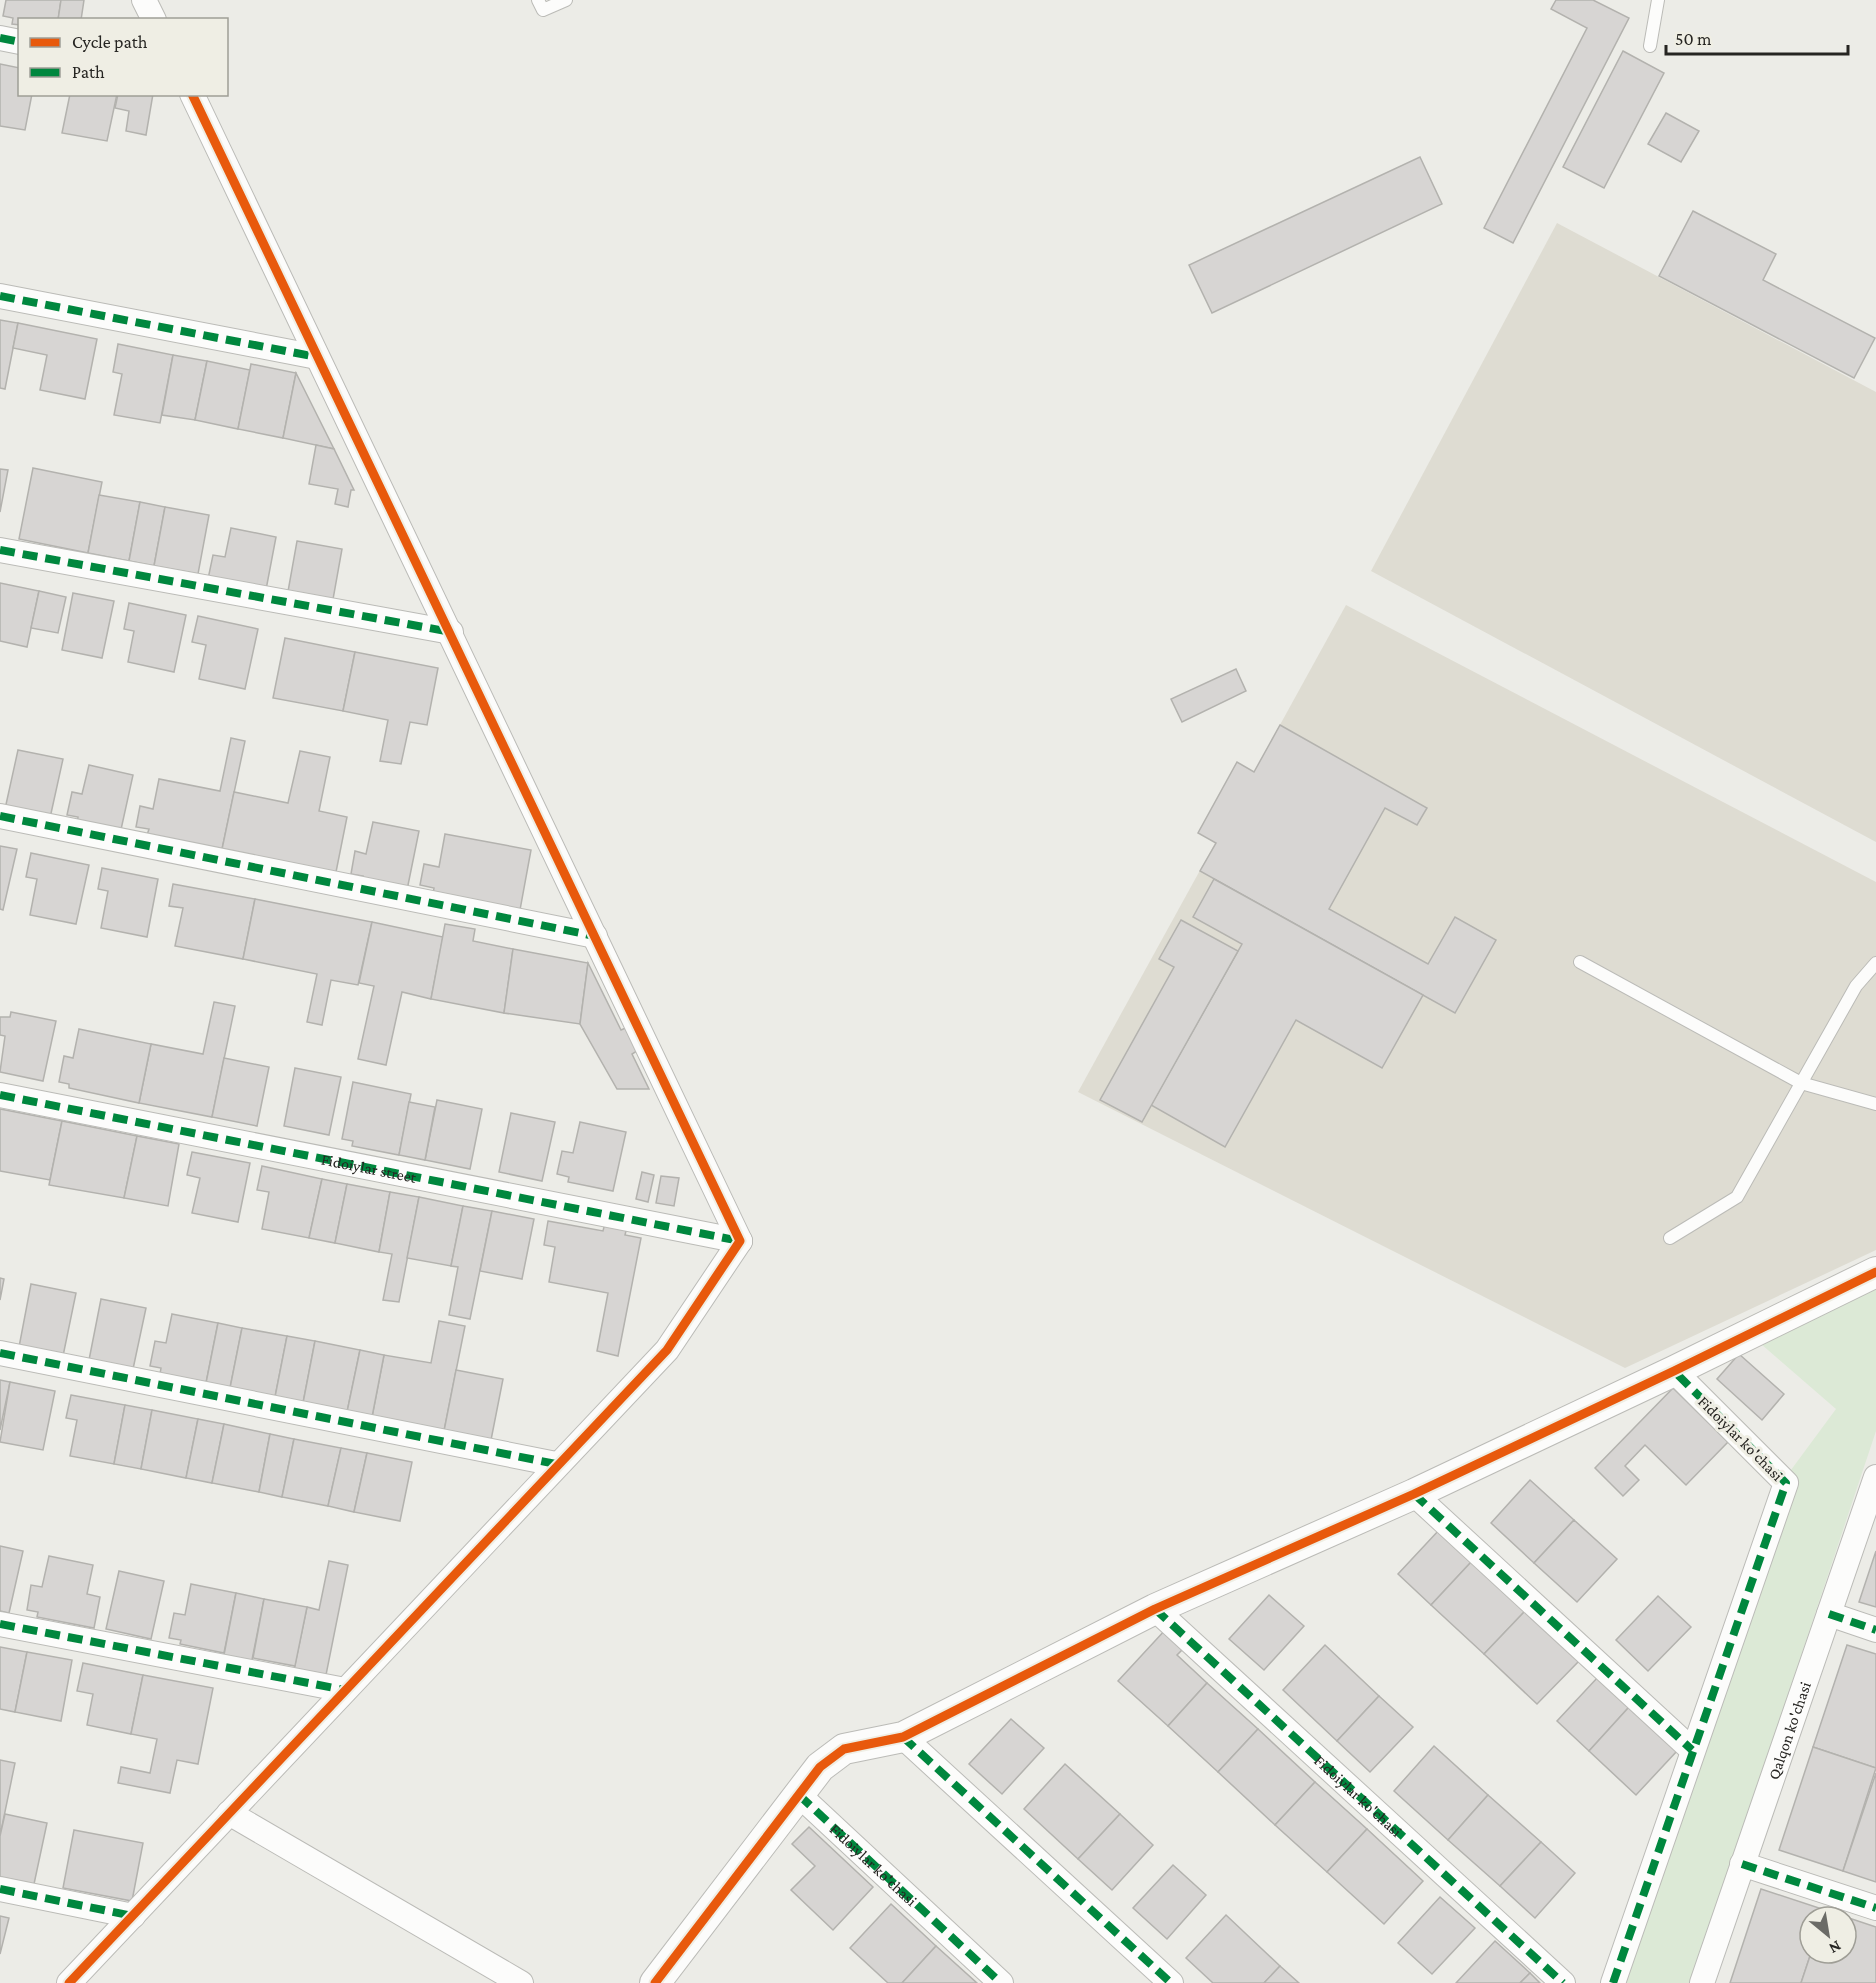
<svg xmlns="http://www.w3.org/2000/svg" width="1876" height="1983" font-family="'Crimson Pro',serif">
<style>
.built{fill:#dedcd2}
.green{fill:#dce9d6}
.building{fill:#d7d5d3;stroke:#b3b2ae;stroke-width:1.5}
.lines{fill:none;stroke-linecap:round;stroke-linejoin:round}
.service-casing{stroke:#bbbbb7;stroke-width:14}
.minor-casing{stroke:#bbbbb7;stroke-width:26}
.tertiary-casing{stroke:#bbbbb7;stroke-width:32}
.service{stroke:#fcfcfb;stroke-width:12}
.minor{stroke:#fcfcfb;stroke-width:24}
.tertiary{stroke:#fcfcfb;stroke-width:30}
.quiet{stroke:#00873e;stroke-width:8;stroke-dasharray:15 8;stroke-linecap:butt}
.cycleway-casing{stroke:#efeee4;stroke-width:13}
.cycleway{stroke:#e8590c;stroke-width:9}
.labels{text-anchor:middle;stroke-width:6;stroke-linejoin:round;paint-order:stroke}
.street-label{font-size:16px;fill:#262522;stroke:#efeee4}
</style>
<rect width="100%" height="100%" fill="#ecece7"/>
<g class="built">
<path d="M1557 223 1876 392V842L1371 571Z"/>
<path d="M1346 605 1876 882V1250L1625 1368 1078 1092Z"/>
</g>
<path class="green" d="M1876 1289V1431L1692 1983H1623L1788 1474 1836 1409 1761 1344Z"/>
<g class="building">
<path d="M6 0H61L58 20H20V25L12 24 13 18 3 16Z"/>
<path d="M61 0H84L81 20H58Z"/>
<path d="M1556 0H1593L1629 18 1513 243 1484 228 1587 28 1551 9Z"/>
<path d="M1623 51 1664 73 1604 188 1563 167Z"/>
<path d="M0 64 20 68V94H32L25 130 0 126Z"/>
<path d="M70 94H117L107 141 62 133Z"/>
<path d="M118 94H153L146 135 126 131 129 111 115 108Z"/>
<path d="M1666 113 1699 131 1681 162 1648 144Z"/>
<path d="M1420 157 1442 204 1212 313 1189 265Z"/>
<path d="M1693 211 1776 254 1763 280 1875 338 1854 378 1659 276Z"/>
<path d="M0 320 18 323 5 389 0 388Z"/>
<path d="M18 323 97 339 85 399 40 390 47 355 13 348Z"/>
<path d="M118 344 173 355 160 423 114 415 122 374 113 372Z"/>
<path d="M173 355 207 361 195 420 162 415Z"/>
<path d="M207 361 250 370 238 429 195 420Z"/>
<path d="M251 364 296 373 283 438 238 429Z"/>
<path d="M296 373 334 449 283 438Z"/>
<path d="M316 445 334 449 354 490H351L348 507 335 504 338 489 309 484Z"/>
<path d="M33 468 102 482 88 553 19 539Z"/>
<path d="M0 469 8 470 0 512Z"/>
<path d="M99 495 140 502 129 561 88 553Z"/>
<path d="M140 502 165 507 154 566 129 561Z"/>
<path d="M165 507 209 515 198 574 154 566Z"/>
<path d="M231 528 276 537 265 595 208 579 213 555 225 557Z"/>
<path d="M297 541 342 549 332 605 287 597Z"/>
<path d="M0 583 39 591 27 647 0 641Z"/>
<path d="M39 591 66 597 58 633 31 628Z"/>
<path d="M73 593 114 601 102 658 62 650Z"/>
<path d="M129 603 186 615 174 672 128 662 134 631 124 629Z"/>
<path d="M198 616 258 629 245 689 199 679 206 645 192 642Z"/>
<path d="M285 638 355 652 343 711 273 698Z"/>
<path d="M355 652 438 668 427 725 410 722 401 764 380 761 388 720 343 711Z"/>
<path d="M1236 669 1246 691 1182 722 1171 699Z"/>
<path d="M1280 725 1427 808 1417 825 1385 808 1329 909 1428 964 1455 917 1496 940 1455 1013 1200 871 1216 843 1198 833 1237 762 1254 772Z"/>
<path d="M231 738 245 741 221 854 146 838 149 829 136 827 140 806 153 809 159 779 220 791Z"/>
<path d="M18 750 63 759 50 818 5 809Z"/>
<path d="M300 751 330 757 319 811 347 817 335 877 221 854 234 792 288 803Z"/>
<path d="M89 765 133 775 120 834 77 824 78 817 67 815 72 792 82 794Z"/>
<path d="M373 822 419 831 407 890 361 881 363 876 351 874 355 851 366 854Z"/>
<path d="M445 834 531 850 520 910 433 894 434 888 420 885 424 864 439 867Z"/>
<path d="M0 846 17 849 3 910 0 909Z"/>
<path d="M31 853 89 865 76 924 30 915 37 879 26 877Z"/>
<path d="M102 868 158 879 147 937 101 928 108 891 98 889Z"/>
<path d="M1214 879 1423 995 1382 1068 1296 1020 1225 1147 1151 1105 1242 944 1193 917Z"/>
<path d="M173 884 255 899 243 959 175 946 183 908 169 906Z"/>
<path d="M255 899 372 922 358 985 331 980 322 1025 307 1022 317 974 243 959Z"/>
<path d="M1181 920 1238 951 1142 1122 1100 1100 1174 967 1159 959Z"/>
<path d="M372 922 443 937 431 999 402 992 386 1065 358 1059 374 986 359 983Z"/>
<path d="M445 924 475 929 473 941 513 949 504 1013 431 999Z"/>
<path d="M513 949 588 963 580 1024 504 1013Z"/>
<path d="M588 963 621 1030 628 1027 640 1049 632 1054 649 1089H617L580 1024Z"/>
<path d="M214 1002 235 1006 212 1117 139 1103 151 1044 203 1054Z"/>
<path d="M11 1012 56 1021 43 1081 0 1072 5 1036 0 1035V1017H10Z"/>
<path d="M79 1029 151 1044 139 1103 69 1088V1084L59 1082 64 1056 73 1058Z"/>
<path d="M224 1058 269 1067 257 1126 212 1117Z"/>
<path d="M295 1068 341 1077 329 1135 284 1126Z"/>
<path d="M353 1082 411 1094 399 1155 352 1146 353 1141 342 1139Z"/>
<path d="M437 1100 482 1109 470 1169 425 1160Z"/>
<path d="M409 1102 435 1107 425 1160 399 1155Z"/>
<path d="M0 1109 62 1121 50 1180 0 1171Z"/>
<path d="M511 1113 555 1122 542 1181 499 1172Z"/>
<path d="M62 1121 137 1136 124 1198 49 1185Z"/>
<path d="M580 1122 626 1132 613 1191 568 1182 569 1177 557 1174 562 1151 573 1153Z"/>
<path d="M137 1136 179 1144 168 1206 124 1198Z"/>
<path d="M192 1152 250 1163 238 1222 192 1213 200 1178 187 1175Z"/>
<path d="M262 1166 322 1179 309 1238 262 1229 269 1192 257 1190Z"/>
<path d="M642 1172 654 1175 648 1202 636 1199Z"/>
<path d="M661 1176 679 1178 674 1206 656 1203Z"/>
<path d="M322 1179 347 1184 335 1243 309 1238Z"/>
<path d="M347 1184 390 1192 379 1252 335 1243Z"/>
<path d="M390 1192 419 1197 399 1302 383 1300 392 1254 379 1252Z"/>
<path d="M419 1197 463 1206 451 1266 407 1258Z"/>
<path d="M463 1206 492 1211 470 1319 449 1315 458 1267 451 1266Z"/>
<path d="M492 1211 534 1219 522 1279 480 1271Z"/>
<path d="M548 1221 603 1231 605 1223 627 1227 625 1235 641 1238 618 1356 597 1351 608 1293 549 1282 555 1247 544 1245Z"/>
<path d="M0 1278 4 1279 0 1300Z"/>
<path d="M31 1284 76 1293 63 1356 19 1347Z"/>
<path d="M101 1299 146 1308 133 1369 89 1360Z"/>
<path d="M172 1314 218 1323 206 1383 160 1374 161 1368 150 1366 155 1341 166 1343Z"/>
<path d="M439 1321 465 1326 444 1431 372 1417 384 1355 431 1363Z"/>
<path d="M218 1323 242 1328 230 1388 206 1383Z"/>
<path d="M242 1328 287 1336 275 1397 230 1388Z"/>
<path d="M287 1336 315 1341 303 1403 275 1397Z"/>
<path d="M315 1341 360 1350 347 1412 303 1403Z"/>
<path d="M360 1350 384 1355 372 1417 347 1412Z"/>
<path d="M1739 1354 1784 1394 1762 1420 1717 1379Z"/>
<path d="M456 1370 503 1379 491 1440 444 1431Z"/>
<path d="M0 1380 10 1382 0 1430Z"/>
<path d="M10 1382 55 1391 43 1450 0 1442Z"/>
<path d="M1673 1388 1728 1442 1686 1485 1645 1445 1625 1466 1639 1480 1623 1496 1595 1468Z"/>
<path d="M71 1395 125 1405 114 1464 70 1456 77 1420 66 1418Z"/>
<path d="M125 1405 152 1410 141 1469 114 1464Z"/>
<path d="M152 1410 198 1419 186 1478 141 1469Z"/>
<path d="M198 1419 224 1424 212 1483 186 1478Z"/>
<path d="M224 1424 270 1434 259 1492 212 1483Z"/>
<path d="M270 1434 294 1439 282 1497 259 1492Z"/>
<path d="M294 1439 341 1448 328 1506 282 1497Z"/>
<path d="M341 1448 367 1453 354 1512 328 1506Z"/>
<path d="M367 1453 412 1462 400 1521 354 1512Z"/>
<path d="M1530 1480 1574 1520 1534 1563 1491 1523Z"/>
<path d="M1574 1520 1617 1559 1577 1602 1534 1563Z"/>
<path d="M1439 1530 1472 1561 1431 1605 1398 1574Z"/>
<path d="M0 1546 23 1551 9 1613 0 1611Z"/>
<path d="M1876 1551V1607L1859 1602Z"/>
<path d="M49 1556 93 1565 87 1594 100 1597 94 1628 37 1617 38 1612 27 1610 31 1585 42 1587Z"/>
<path d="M329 1561 348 1565 325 1680 293 1674 307 1607 319 1610Z"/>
<path d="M1472 1561 1525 1611 1484 1654 1431 1605Z"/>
<path d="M119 1571 164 1581 151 1639 106 1629Z"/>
<path d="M191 1584 236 1593 224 1653 180 1644 181 1640 169 1638 174 1613 185 1615Z"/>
<path d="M236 1593 264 1599 251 1665 223 1660Z"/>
<path d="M1269 1595 1304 1626 1264 1670 1229 1639Z"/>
<path d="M1658 1596 1691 1627 1648 1671 1616 1640Z"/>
<path d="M264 1599 307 1607 295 1666 253 1658Z"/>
<path d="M1525 1611 1579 1661 1537 1704 1484 1654Z"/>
<path d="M1166 1629 1185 1647 1177 1655 1207 1683 1168 1726 1118 1681Z"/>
<path d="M1325 1645 1379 1696 1337 1741 1283 1690Z"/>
<path d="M1847 1645 1876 1654V1768L1813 1747Z"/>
<path d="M0 1647 27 1652 15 1712 0 1709Z"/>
<path d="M27 1652 72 1660 61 1721 15 1712Z"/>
<path d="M83 1663 143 1675 131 1734 87 1725 93 1694 77 1691Z"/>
<path d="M143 1675 213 1688 198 1764 177 1760 170 1793 118 1783 121 1767 150 1773 157 1739 131 1734Z"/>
<path d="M1598 1677 1629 1707 1589 1751 1557 1721Z"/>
<path d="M1207 1683 1258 1729 1218 1772 1168 1726Z"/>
<path d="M1379 1696 1413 1727 1370 1772 1337 1741Z"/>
<path d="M1629 1707 1677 1751 1636 1795 1589 1751Z"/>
<path d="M1011 1719 1044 1748 1002 1794 969 1764Z"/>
<path d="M1258 1729 1315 1782 1275 1825 1218 1772Z"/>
<path d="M1434 1746 1488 1795 1448 1840 1394 1791Z"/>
<path d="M1813 1747 1876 1768 1843 1871 1779 1850Z"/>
<path d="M0 1760 15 1763 0 1836Z"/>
<path d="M1065 1764 1120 1814 1078 1859 1024 1809Z"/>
<path d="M1876 1773V1882L1843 1871Z"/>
<path d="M1315 1782 1367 1829 1327 1872 1275 1825Z"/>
<path d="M1488 1795 1541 1842 1500 1886 1448 1840Z"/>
<path d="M5 1814 47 1823 34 1884 0 1877V1836Z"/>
<path d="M1120 1814 1153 1845 1112 1890 1078 1859Z"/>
<path d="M809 1827 873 1887 833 1930 791 1890 815 1866 792 1844Z"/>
<path d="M1367 1829 1423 1881 1384 1924 1327 1872Z"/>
<path d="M74 1830 143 1843 132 1901 63 1888Z"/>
<path d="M1541 1842 1575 1873 1535 1918 1500 1886Z"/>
<path d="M1173 1865 1206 1895 1167 1939 1133 1908Z"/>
<path d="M1761 1889 1825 1910 1823 1917H1810L1811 1953 1801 1983H1730Z"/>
<path d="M1440 1897 1475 1928 1432 1974 1398 1943Z"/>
<path d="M891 1904 936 1946 902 1983H888L850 1948Z"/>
<path d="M1825 1910 1876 1927V1983H1801L1811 1953H1846V1917H1823Z"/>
<path d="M1226 1915 1280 1966 1264 1983H1213L1186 1958Z"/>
<path d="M0 1916 9 1918 0 1954Z"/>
<path d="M1495 1941 1530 1973 1520 1983H1456Z"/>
<path d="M936 1946 977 1983H902Z"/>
<path d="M1280 1966 1299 1983H1264Z"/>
<path d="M1530 1973 1540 1983H1520Z"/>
</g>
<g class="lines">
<g class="service-casing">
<g id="service">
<path d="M538 0 543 10 566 0"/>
<path d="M1650 46 1658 0"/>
<path d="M1580 962 1801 1083 1876 1104"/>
<path d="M1670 1238 1737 1197 1856 986 1876 963"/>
</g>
</g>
<g class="minor-casing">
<g id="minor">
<path d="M144 0 154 20"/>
<path d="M0 38 20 42"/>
<path d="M192 94 740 1241"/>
<path d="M0 296 317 357"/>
<path d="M0 550 451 632"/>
<path d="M0 816 595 936"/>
<path id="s1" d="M0 1095 740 1241"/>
<path d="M0 1353 556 1464"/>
<path d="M1414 1494 1692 1750"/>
<path d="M1155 1609 1563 1983"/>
<path d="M1829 1614 1876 1630"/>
<path d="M0 1624 345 1690"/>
<path d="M903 1737 1171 1983"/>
<path id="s2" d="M799 1795 1001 1983"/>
<path d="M229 1813 521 1983"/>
<path d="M1742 1864 1876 1908"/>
<path d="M0 1889 133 1916"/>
<path d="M69 1983 667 1350 740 1241"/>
<path d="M1613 1983 1786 1483 1674 1371"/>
<path id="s3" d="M1702 1983 1876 1477"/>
</g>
</g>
<g class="tertiary-casing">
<path id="tertiary" d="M655 1983 820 1767 844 1749 903 1737 1155 1609 1414 1494 1674 1371 1876 1272"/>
</g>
<use href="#service" class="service"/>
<use href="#minor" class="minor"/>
<use href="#tertiary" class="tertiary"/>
<g class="quiet">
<path d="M0 38 20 42"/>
<path d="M0 296 317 357"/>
<path d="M0 550 451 632"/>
<path d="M0 816 595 936"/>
<path d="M0 1095 740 1241"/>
<path d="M0 1353 556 1464"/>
<path d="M1414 1494 1692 1750"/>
<path id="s4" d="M1155 1609 1563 1983"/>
<path d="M1829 1614 1876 1630"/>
<path d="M0 1624 345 1690"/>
<path d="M903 1737 1171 1983"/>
<path d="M799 1795 1001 1983"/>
<path d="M1742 1864 1876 1908"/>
<path d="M0 1889 133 1916"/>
<path d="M1613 1983 1786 1483 1674 1371"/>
</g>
<g class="cycleway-casing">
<g id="cycleway">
<path d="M69 1983 667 1350 740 1241 192 94"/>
<path d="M655 1983 820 1767 844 1749 903 1737 1155 1609 1414 1494 1674 1371 1876 1272"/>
</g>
</g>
<use href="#cycleway" class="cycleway"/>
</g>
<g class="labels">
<g class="street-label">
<text dy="6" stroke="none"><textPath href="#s1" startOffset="376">Fidoiylar street</textPath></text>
<text transform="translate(1741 1438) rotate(45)" y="6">Fidoiylar ko'chasi</text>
<text dy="6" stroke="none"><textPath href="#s3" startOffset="267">Qalqon ko'chasi</textPath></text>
<text dy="6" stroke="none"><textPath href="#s4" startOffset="276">Fidoiylar ko'chasi</textPath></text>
<text dy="6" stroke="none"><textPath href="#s2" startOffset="102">Fidoiylar ko'chasi</textPath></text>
</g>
</g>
<rect x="18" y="18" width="210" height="78" fill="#efeee4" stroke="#9f9e96" stroke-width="1.5"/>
<rect x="30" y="38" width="30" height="9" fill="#e8590c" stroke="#9f9e96" stroke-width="1.5"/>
<text x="72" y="48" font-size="18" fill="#262522">Cycle path</text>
<rect x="30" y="68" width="30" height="9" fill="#00873e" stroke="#9f9e96" stroke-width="1.5"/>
<text x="72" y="78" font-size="18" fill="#262522">Path</text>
<g transform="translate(1828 1935) rotate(150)"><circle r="28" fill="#efeee4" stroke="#9f9e96" stroke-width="1.5"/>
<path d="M0-4.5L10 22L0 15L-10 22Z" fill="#6b6b67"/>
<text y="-9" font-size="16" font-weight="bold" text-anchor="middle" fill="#262522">N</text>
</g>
<path d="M1666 45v9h182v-9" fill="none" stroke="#262522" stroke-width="3"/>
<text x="1675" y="45" font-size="18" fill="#262522" stroke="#efeee4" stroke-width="4.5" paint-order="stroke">50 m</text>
</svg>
